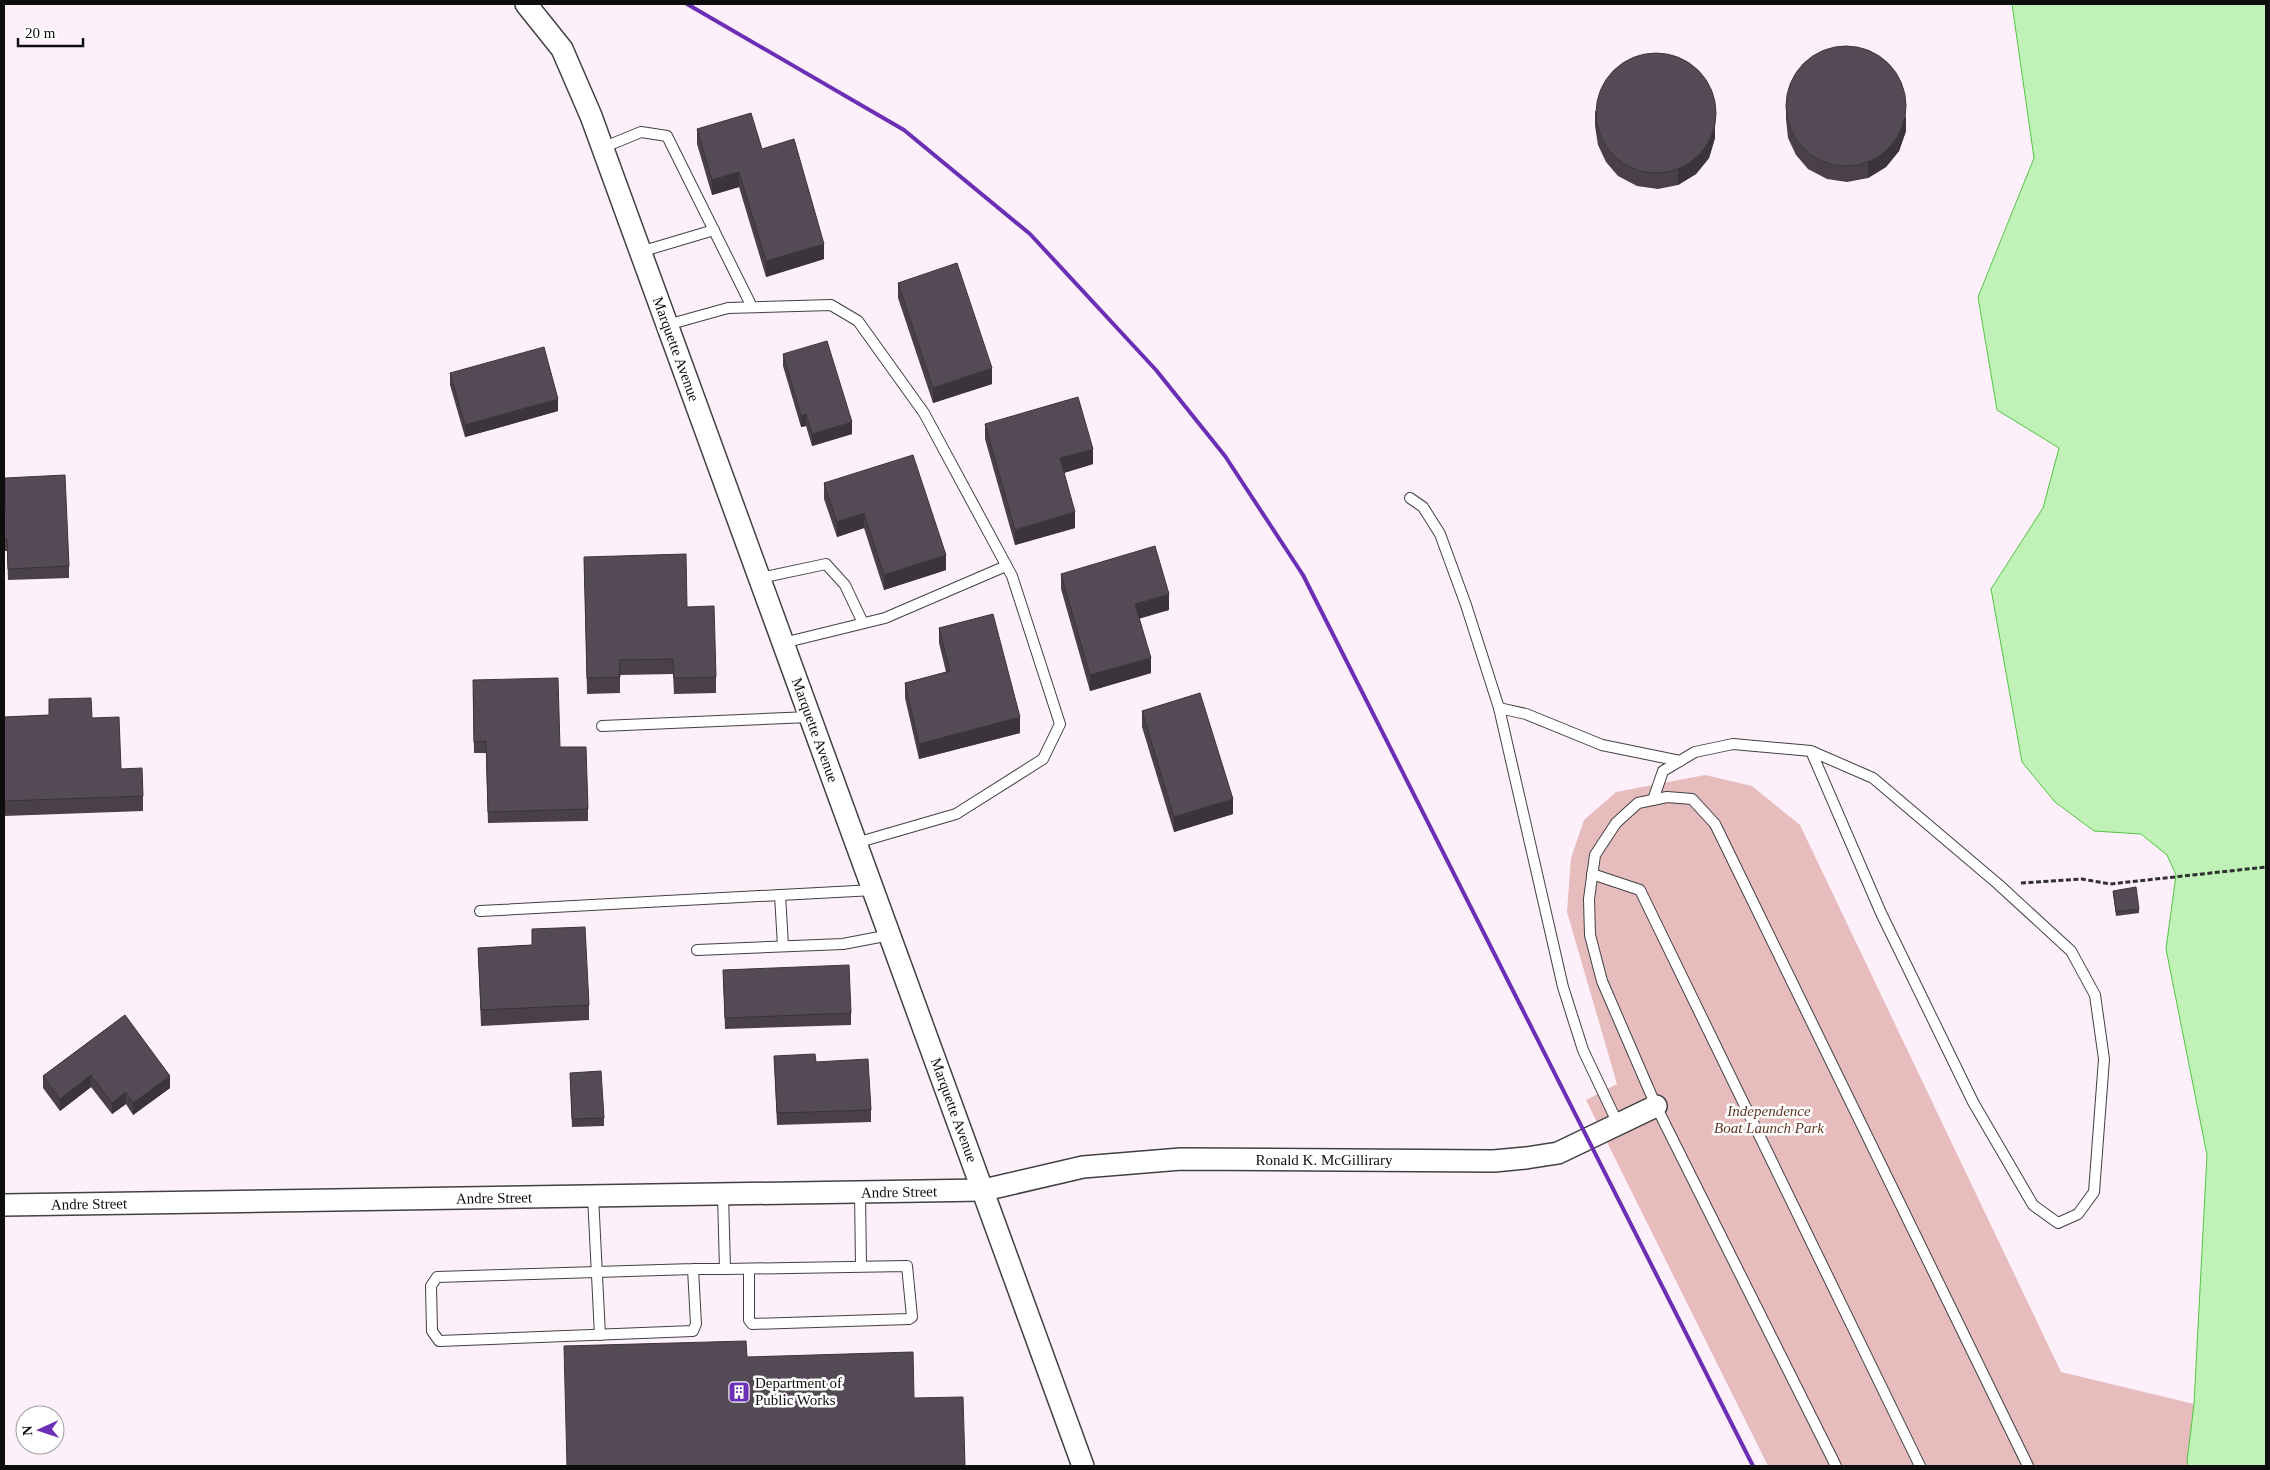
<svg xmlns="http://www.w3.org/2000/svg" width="2270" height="1470" font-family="Georgia,serif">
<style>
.green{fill:#e7bcbd}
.water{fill:#c0f2b8;stroke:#51c444}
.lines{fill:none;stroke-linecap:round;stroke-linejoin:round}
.lane-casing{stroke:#414141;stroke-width:12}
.street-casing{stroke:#414141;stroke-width:24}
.path{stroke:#303030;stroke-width:3;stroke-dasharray:5 2.5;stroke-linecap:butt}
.lane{stroke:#fff;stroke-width:10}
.street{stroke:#fff;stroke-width:21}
.rail{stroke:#6b2fb5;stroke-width:4}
.wall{fill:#49404a}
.shaded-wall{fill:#3c343c}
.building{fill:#554b56;stroke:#3c343c}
.labels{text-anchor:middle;stroke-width:5;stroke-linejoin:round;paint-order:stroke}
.street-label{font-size:15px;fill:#0e0e0e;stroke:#fff}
.park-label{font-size:15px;font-style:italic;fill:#623522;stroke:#fff}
.poi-label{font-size:15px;fill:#0e0e0e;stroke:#fff;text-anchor:start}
</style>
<rect width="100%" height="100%" fill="#fef0fa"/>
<path class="green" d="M1705 775 1752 786 1800 825 2061 1372 2194 1404 2187 1462 2188 1466H1768L1586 1100 1617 1084 1567 912 1571 858 1584 820 1616 792Z"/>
<path class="water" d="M2012 4H2266V1466H2188L2187 1462 2194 1404 2207 1155 2166 949 2176 875 2167 855 2141 834 2094 831 2055 802 2022 762 1991 589 2043 508 2059 448 1997 410 1978 297 2034 158Z"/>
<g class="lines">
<g class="lane-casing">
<g id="lane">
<path d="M602 148 641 132 667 136 752 307"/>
<path d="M640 252 714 230"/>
<path d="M667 325 728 308 831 305 858 321 924 413 1012 576 1060 724 1043 759 956 814 856 843"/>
<path d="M1410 498 1423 507 1440 534 1466 605 1499 708 1563 987 1583 1050 1618 1124"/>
<path d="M760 578 826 564 845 585 863 623"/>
<path d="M783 643 885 618 1006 566"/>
<path d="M1499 708 1526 714 1602 745 1680 761"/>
<path d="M602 726 810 717"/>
<path d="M1653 800 1663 771 1695 752 1733 744 1811 751 1873 778 1998 884 2071 951 2095 995 2104 1059 2094 1192 2078 1214 2058 1223 2033 1205 1973 1102 1881 913 1811 751"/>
<path d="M1592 874 1640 890 1920 1466"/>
<path d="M780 895 783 946"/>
<path d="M480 911 874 890"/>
<path d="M697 950 843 944 890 935"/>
<path d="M860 1192 861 1266"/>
<path d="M593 1196 600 1335"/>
<path d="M693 1269 696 1324 693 1331 439 1341 432 1331 431 1286 437 1277 693 1269H725L723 1195"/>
<path d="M725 1269 907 1266 912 1317 909 1319 752 1324 749 1320V1269"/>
<path d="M1836 1466 1656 1106 1602 981 1590 935 1589 899 1595 855 1616 823 1638 803 1667 797 1692 799 1715 824 2028 1466"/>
</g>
</g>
<g class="street-casing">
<g id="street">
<path d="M526 4 562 49 591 116 1083 1466"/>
<path d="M4 1205 984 1190 1083 1167 1181 1159 1494 1161 1526 1158 1558 1153 1656 1106"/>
</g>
</g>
<path class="path" d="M2021 883 2082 879 2110 884 2266 867"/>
<use href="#lane" class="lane"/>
<use href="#street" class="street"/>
<path class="rail" d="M687 4 904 130 1030 234 1156 370 1225 456 1303 575 1753 1466"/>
</g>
<g class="wall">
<path d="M1786 104 1906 131 1899 151 1886 167 1868 178 1847 182 1827 179 1808 169 1796 155 1788 138 1786 119Z"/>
<path d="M1595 111 1715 138 1709 158 1696 174 1678 185 1658 189 1637 186 1618 176 1606 162 1598 145 1595 126Z"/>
<path d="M697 129 762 149 824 259 766 277 739 187 712 195 697 144Z"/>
<path d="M898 283 992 384 933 403 898 298Z"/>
<path d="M783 354 852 434 812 446 806 426 801 427 783 366Z"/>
<path d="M450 373 558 411 465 437 450 385Z"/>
<path d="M985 424 1093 464 1064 473 1075 528 1015 545 985 439Z"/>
<path d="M824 483 946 570 884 590 864 528 837 537 824 499Z"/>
<path d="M4 508 69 566V578L8 580 7 551H4Z"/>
<path d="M584 557 687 607 716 677V693L674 694 673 674 620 675V693L587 694Z"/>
<path d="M1061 574 1169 610 1139 618 1151 673 1090 691 1061 589Z"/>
<path d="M939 628 1020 733 919 759 905 698V683L946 672 939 643Z"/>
<path d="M473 692 560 747 588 809V821L488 823 486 753H474Z"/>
<path d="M49 699 92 718 121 769 143 796V811L4 816V717L49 715Z"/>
<path d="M1142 711 1233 814 1174 832 1142 727Z"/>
<path d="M2113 891 2139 909V913L2116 916Z"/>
<path d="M532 929 589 1005V1020L481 1026 478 948 532 945Z"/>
<path d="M723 970 851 1013V1025L725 1029Z"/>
<path d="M125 1015 170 1088 133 1115 126 1104 112 1114 91 1087 60 1111 43 1088V1076Z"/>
<path d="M774 1056 816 1062 871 1110V1122L777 1125Z"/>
<path d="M570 1073 604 1118V1126L572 1127Z"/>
</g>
<g class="shaded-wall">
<path d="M1906 116V131L1899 151 1886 167 1868 178V163Z"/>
<path d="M1715 123V138L1709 158 1696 174 1678 185V170Z"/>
<path d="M739 172V187L712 195V180Z"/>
<path d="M824 244V259L766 277V261Z"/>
<path d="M992 368V384L933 403V388Z"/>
<path d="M558 399V411L465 437V425Z"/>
<path d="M806 414V426L801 427V416Z"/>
<path d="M852 422V434L812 446V434Z"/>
<path d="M1093 449V464L1060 474V458Z"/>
<path d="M1075 512V528L1015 545V530Z"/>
<path d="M864 513V528L837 537V522Z"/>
<path d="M946 555V570L884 590V575Z"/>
<path d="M1169 594V610L1135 620V604Z"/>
<path d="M1151 658V673L1090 691V675Z"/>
<path d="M1020 717V733L919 759V744Z"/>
<path d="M1233 799V814L1174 832V817Z"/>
<path d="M91 1075V1087L60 1111V1099Z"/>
<path d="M170 1076V1088L133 1115V1103Z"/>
<path d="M126 1092V1104L112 1114V1103Z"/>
</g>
<g class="building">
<circle cx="1846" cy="106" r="60"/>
<circle cx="1656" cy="113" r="60"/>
<path d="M751 113 762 149 794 139 824 244 766 261 739 172 712 180 697 129Z"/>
<path d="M957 263 992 368 933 388 898 283Z"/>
<path d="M827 341 852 422 812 434 806 414 801 416 783 354Z"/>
<path d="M544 347 558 399 465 425 450 373Z"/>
<path d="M1078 397 1093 449 1060 458 1075 512 1015 530 985 424Z"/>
<path d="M913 455 946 555 884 575 864 513 837 522 824 483Z"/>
<path d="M65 475 69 566 8 569 7 539H4V508H5V478Z"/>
<path d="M1155 546 1169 594 1135 604 1151 658 1090 675 1061 574Z"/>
<path d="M686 554 687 607 714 606 716 677 674 678 673 659 619 660 620 677 587 678 584 557Z"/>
<path d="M993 614 1020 717 919 744 905 683 950 671 939 628Z"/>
<path d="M558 678 560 747H586L588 809 488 812 486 741 474 742 473 680Z"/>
<path d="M1200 693 1233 799 1174 817 1142 711Z"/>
<path d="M91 698 92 718 119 717 121 769 142 768 143 796 4 801V717L49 715V699Z"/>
<path d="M2136 887 2139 909 2116 912 2113 891Z"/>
<path d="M585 927 589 1005 481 1010 478 948 532 945V929Z"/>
<path d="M849 965 851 1013 725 1018 723 970Z"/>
<path d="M125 1015 170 1076 133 1103 126 1092 112 1103 91 1075 60 1099 43 1076Z"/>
<path d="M815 1054 816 1062 868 1059 871 1110 777 1113 774 1056Z"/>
<path d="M601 1071 604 1118 572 1119 570 1073Z"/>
<path d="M746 1341 747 1357 913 1352 914 1398 963 1397 965 1466H567L564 1346Z"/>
</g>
<defs>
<g id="building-square" transform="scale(1.125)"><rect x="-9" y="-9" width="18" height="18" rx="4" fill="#6b2fb5" stroke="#fff"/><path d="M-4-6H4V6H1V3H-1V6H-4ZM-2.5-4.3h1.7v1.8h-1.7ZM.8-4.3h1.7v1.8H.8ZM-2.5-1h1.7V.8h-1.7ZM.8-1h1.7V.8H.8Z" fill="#fff"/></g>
</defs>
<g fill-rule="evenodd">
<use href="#building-square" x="739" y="1392"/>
</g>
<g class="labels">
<g class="street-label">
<text transform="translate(676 349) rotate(70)" y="5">Marquette Avenue</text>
<text transform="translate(815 730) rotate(70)" y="5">Marquette Avenue</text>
<text transform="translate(954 1110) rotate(70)" y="5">Marquette Avenue</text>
<text x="1324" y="1165">Ronald K. McGillirary</text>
<text transform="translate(899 1192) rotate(-1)" y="5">Andre Street</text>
<text transform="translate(494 1198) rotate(-1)" y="5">Andre Street</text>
<text transform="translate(89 1204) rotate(-1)" y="5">Andre Street</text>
</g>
<g class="park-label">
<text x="1769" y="1116">Independence<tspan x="1769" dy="17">Boat Launch Park</tspan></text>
</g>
<g class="poi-label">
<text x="755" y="1388">Department of<tspan x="755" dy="17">Public Works</tspan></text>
</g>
</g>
<rect width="2270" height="1470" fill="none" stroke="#0e0e0e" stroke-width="10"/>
<g transform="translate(40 1430) rotate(267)"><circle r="24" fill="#ffffff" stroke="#9f9f9f"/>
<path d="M0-4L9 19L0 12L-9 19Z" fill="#6b2fb5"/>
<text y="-8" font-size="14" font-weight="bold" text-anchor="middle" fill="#0e0e0e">N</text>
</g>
<path d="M18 38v8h65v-8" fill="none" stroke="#0e0e0e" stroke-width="2.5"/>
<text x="25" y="38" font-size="15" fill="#0e0e0e" stroke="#ffffff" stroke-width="4" paint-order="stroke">20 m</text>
</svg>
